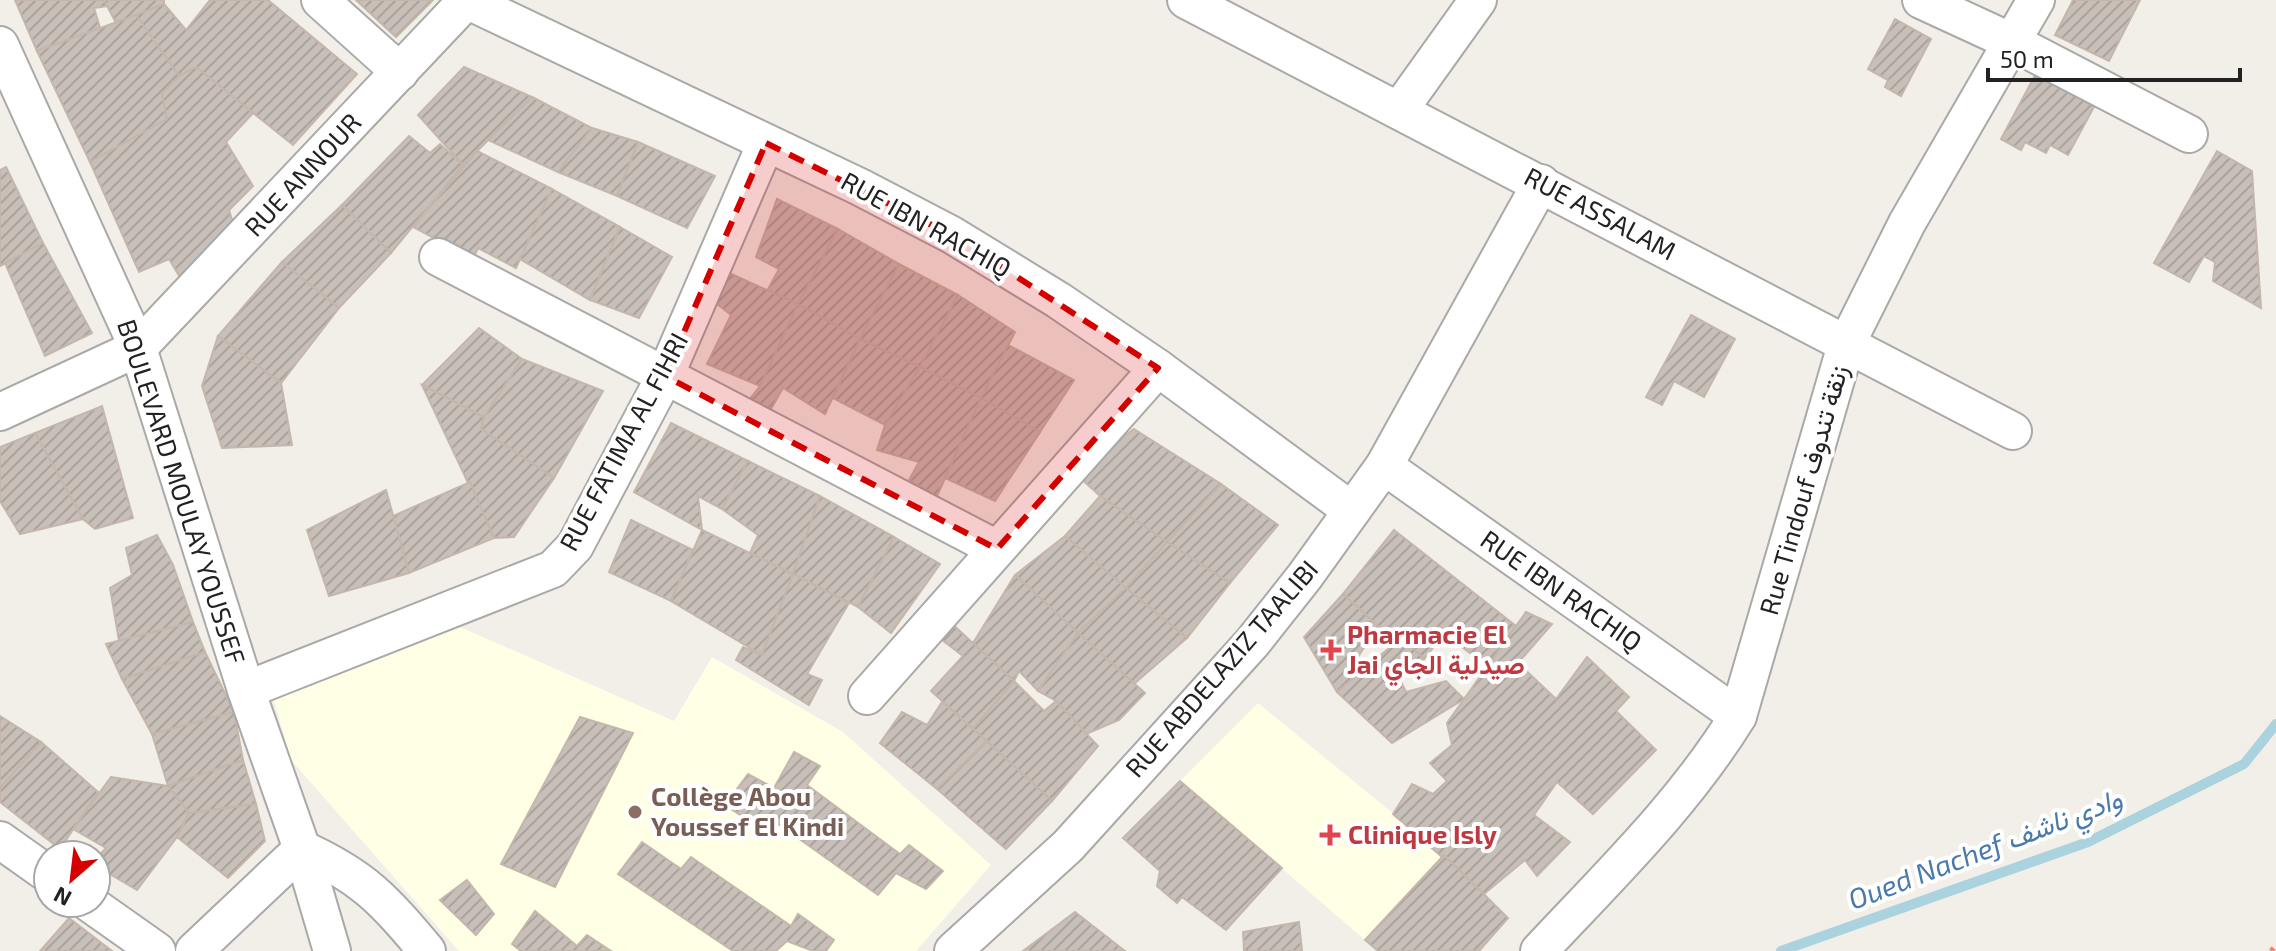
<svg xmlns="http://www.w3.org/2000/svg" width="2276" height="951" font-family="'Exo 2',Vazirmatn,sans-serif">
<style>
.education{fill:#ffffe5}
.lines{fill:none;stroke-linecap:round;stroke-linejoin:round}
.stream{stroke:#aad3df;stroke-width:10}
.building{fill:url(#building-hatch);stroke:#c4b6ab;stroke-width:2}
.street-casing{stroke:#a9a9a9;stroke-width:40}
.path{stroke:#fa8072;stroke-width:5;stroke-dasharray:4 4;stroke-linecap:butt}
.street{stroke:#fff;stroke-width:36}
.marked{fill:#d40000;fill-opacity:0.2;stroke:#d40000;stroke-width:6;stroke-dasharray:16 10;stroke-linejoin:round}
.health-dot{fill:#e0444e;stroke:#fff;stroke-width:3}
.education-dot{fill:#8d6e63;stroke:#fff;stroke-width:3}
.labels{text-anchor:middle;stroke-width:8;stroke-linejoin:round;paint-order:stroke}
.street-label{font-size:26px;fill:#222;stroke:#fff}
.health-label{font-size:26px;font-weight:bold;fill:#be3a42;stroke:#fff;text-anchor:start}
.education-label{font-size:26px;font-weight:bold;fill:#785e54;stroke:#fff;text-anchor:start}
.water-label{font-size:28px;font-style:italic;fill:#4a7aab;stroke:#fff}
</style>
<defs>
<pattern id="building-hatch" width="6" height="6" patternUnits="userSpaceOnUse" patternTransform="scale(2)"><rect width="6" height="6" fill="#c7bfb8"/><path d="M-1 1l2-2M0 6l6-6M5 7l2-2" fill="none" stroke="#aba49e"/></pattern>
</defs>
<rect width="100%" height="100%" fill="#f2efe9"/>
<g class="education">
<path d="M444 620 674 721 712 657 843 732 991 865 916 951H459L291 760 273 697Z"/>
<path d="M1258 703 1444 855 1365 940 1180 781Z"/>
</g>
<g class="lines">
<path class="stream" d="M1781 951 2088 842 2244 764 2276 724"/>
</g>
<g class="building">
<path d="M15 0H104L108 6 94 8 100 28 37 51Z"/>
<path d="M104 0H164V4L116 23Z"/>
<path d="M210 0H268L357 74 293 145 196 67 179 76 136 15 164 4 186 30Z"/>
<path d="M356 0H433L396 37Z"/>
<path d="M2073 0H2140L2109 61 2055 35Z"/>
<path d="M136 15 179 76 162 93 167 119 90 162 37 51Z"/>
<path d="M1895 19 1931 39 1901 96 1885 87 1888 80 1868 69Z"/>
<path d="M2042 62 2101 94 2068 155 2050 145 2046 153 2025 142 2021 150 2001 139Z"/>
<path d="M196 67 253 113 226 142 253 186 229 210 234 226 181 279 169 259 139 272 90 162 167 119 162 93 179 76Z"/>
<path d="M464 67 532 97 463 165 418 115Z"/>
<path d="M532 97 592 128 558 172 488 140Z"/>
<path d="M592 128 638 142 617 196 558 172Z"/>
<path d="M409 136 430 153 440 144 463 165 391 253 342 205Z"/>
<path d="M638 142 715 176 687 228 617 196Z"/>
<path d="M477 151 552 189 516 268 478 248 473 259 413 227Z"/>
<path d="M2217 151 2252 171 2261 308 2213 281 2215 262 2204 256 2189 282 2154 263Z"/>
<path d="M6 167 43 243 0 266V170Z"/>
<path d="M552 189 620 227 590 300 520 259Z"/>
<path d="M777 199 838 229 798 304 767 291 779 269 756 257Z"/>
<path d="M342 205 391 253 339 308 282 262Z"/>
<path d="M620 227 672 257 639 318 590 300Z"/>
<path d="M838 229 899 264 860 339 798 304Z"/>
<path d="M43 243 92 333 45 356 5 263Z"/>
<path d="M282 262 339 308 281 383 218 336Z"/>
<path d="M899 264 958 295 920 367 860 339Z"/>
<path d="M729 273 798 304 760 386 707 364 731 315 717 304Z"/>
<path d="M958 295 1015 332 981 398 920 367Z"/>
<path d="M798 304 860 339 825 414 783 388 771 409 749 400 760 386Z"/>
<path d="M1691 315 1735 339 1704 397 1674 381 1662 405 1646 397Z"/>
<path d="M479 328 522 359 484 417 422 385Z"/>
<path d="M218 336 281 383 292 445 222 448 202 386Z"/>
<path d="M860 339 920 367 885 425 833 398Z"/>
<path d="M1008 345 1074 380 1040 432 981 398Z"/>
<path d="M522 359 603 391 554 478 481 429 484 417Z"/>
<path d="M920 367 981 398 937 496 909 480 919 462 877 450 885 425Z"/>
<path d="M422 385 484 417 481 429 554 478 514 537 494 538Z"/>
<path d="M981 398 1040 432 995 501 945 478Z"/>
<path d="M102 406 133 518 95 529 83 519 35 433Z"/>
<path d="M671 423 748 461 722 509 698 496 702 530 634 492Z"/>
<path d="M1134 429 1221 484 1167 542 1100 496 1075 473Z"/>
<path d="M35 433 83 519 20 534 0 501V447Z"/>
<path d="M748 461 820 496 793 574 750 553 758 535 722 509Z"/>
<path d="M470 482 494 538 409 573 393 516Z"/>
<path d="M1221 484 1278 525 1230 583 1167 542Z"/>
<path d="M386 490 409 573 329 596 307 530Z"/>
<path d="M820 496 894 537 858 607 793 574Z"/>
<path d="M1100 496 1167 542 1126 588 1065 536Z"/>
<path d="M631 520 693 550 671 601 609 572Z"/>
<path d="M702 530 793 574 762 655 671 601Z"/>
<path d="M1394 530 1516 626 1488 666 1444 634 1424 659 1402 637 1378 626 1343 594Z"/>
<path d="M157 535 173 565 193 622 119 641 110 588 132 575 126 548Z"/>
<path d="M1065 536 1126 588 1078 633 1015 575Z"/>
<path d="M894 537 940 564 891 633 858 607Z"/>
<path d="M1167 542 1230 583 1187 638 1126 588Z"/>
<path d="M793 574 849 603 807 674 822 680 809 705 736 660 743 647 762 655Z"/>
<path d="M1015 575 1078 633 1038 691 1019 671 1014 681 973 643Z"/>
<path d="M1126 588 1187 638 1134 684 1078 633Z"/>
<path d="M1343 594 1378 626 1356 660 1365 668 1337 692 1304 637Z"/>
<path d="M1526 612 1552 624 1518 663 1556 699 1587 657 1629 697 1616 711 1656 750 1593 814 1557 782 1534 815 1570 842 1537 876 1525 860 1484 894 1393 814 1412 784 1433 794 1447 781 1430 763 1452 745 1447 723Z"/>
<path d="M949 621 1014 681 973 729 931 691 963 656 942 640Z"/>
<path d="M193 622 205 652 122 679 106 644Z"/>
<path d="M1078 633 1145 693 1119 720 1086 734 1056 701 1038 691Z"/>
<path d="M1402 637 1424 659 1400 680 1406 692 1446 681 1464 699 1392 743 1337 692Z"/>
<path d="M205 652 234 712 152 734 122 679Z"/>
<path d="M1014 681 1044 711 1056 701 1098 746 1052 801 973 729Z"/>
<path d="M942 702 987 741 937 789 880 743 902 712 927 725Z"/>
<path d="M234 712 243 760 168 786 152 734Z"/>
<path d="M0 716 41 742 0 788Z"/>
<path d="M580 717 633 733 555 887 501 864Z"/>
<path d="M987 741 1052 801 1006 849 937 789Z"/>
<path d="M41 742 98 792 60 849 0 802V788Z"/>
<path d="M794 752 820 766 807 785 900 854 909 845 943 871 926 889 896 873 878 895 774 821 766 832 725 805 748 774 774 788Z"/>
<path d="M243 760 256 804 189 813 168 786Z"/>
<path d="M111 777 168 786 189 813 177 837 137 890 96 866V859L106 848 73 829Z"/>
<path d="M1180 781 1282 868 1226 930 1182 897 1177 903 1157 886 1160 871 1123 838Z"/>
<path d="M256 804 265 841 228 878 177 837 189 813Z"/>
<path d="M642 842 681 869 691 857 791 926 798 914 834 940 826 951H813L787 941 776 951H733L618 874Z"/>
<path d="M1444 855 1508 918 1479 951H1378L1365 940Z"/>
<path d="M467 880 494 914 476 935 440 900Z"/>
<path d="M535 911 577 946 587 935 611 951H521L512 944Z"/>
<path d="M1075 912 1125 951H1023Z"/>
<path d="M69 918 112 951H40Z"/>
<path d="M1299 922 1302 951H1244L1243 932Z"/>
</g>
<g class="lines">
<g class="street-casing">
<g id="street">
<path d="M320 0 400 72"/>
<path d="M466 0 860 187 952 235 1058 300 1158 368 1351 510"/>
<path d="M1186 0 2013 431"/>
<path d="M1921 0 2012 42 2189 134"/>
<path d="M0 45 138 348 246 690 302 849 332 951"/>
<path d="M1400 109 1478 0"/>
<path d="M438 257 997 549"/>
<path d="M0 412 138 348 467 0"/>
<path d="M1384 466 1738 716"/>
<path d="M246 690 553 569 575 546 665 376 766 143"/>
<path d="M867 696 1158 368"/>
<path d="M0 840 48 874"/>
<path d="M302 849C364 877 384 900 427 951"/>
<path d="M89 903 157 951"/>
<path d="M194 951 302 849"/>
<path d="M953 951 1068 846 1252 643 1305 576 1384 466 1541 183"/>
<path d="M1539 951C1609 876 1684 804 1738 716L1846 345 1907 223 2036 0"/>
</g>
</g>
<path class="path" d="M2271 951 2276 945"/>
<use href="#street" class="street"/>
</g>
<path class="marked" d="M766 143 952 235 1158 368 997 549 665 376Z"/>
<g class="health-dot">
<path d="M1327 638h8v8h8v8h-8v8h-8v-8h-8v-8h8z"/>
<path d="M1326 823h8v8h8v8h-8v8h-8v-8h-8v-8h8z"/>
</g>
<circle class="education-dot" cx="635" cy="812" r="8"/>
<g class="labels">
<g class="street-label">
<text transform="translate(303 175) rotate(-47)" y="9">RUE ANNOUR</text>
<text transform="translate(1600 214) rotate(28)" y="9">RUE ASSALAM</text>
<text transform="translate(926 225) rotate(29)" y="9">RUE IBN RACHIQ</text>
<text transform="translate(624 442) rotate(-62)" y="9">RUE FATIMA AL FIHRI</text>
<text transform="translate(1804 490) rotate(-74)" y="9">Rue Tindouf زنقة تندوف</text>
<text transform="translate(181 492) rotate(72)" y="9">BOULEVARD MOULAY YOUSSEF</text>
<text transform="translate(1561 591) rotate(35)" y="9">RUE IBN RACHIQ</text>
<text transform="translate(1222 669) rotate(-49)" y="9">RUE ABDELAZIZ TAALIBI</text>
</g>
<g class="health-label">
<text x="1347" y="644">Pharmacie El<tspan x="1347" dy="30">Jai صيدلية الجاي</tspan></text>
<text x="1348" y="844">Clinique Isly</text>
</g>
<g class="education-label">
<text x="651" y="806">Collège Abou<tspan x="651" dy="30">Youssef El Kindi</tspan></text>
</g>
<g class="water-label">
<text transform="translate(1985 849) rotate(-21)" y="10">Oued Nachef وادي ناشف</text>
</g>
</g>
<g transform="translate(72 879) rotate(208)"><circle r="38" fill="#ffffff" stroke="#a7a7a7" stroke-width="2"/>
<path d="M0-6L14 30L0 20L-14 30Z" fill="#d40000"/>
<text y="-12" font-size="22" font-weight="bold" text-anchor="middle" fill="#222222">N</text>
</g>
<path d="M1988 68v12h252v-12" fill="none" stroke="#222222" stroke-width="4"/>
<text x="2000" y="68" font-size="24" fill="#222222" stroke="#ffffff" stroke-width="6" paint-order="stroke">50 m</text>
</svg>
